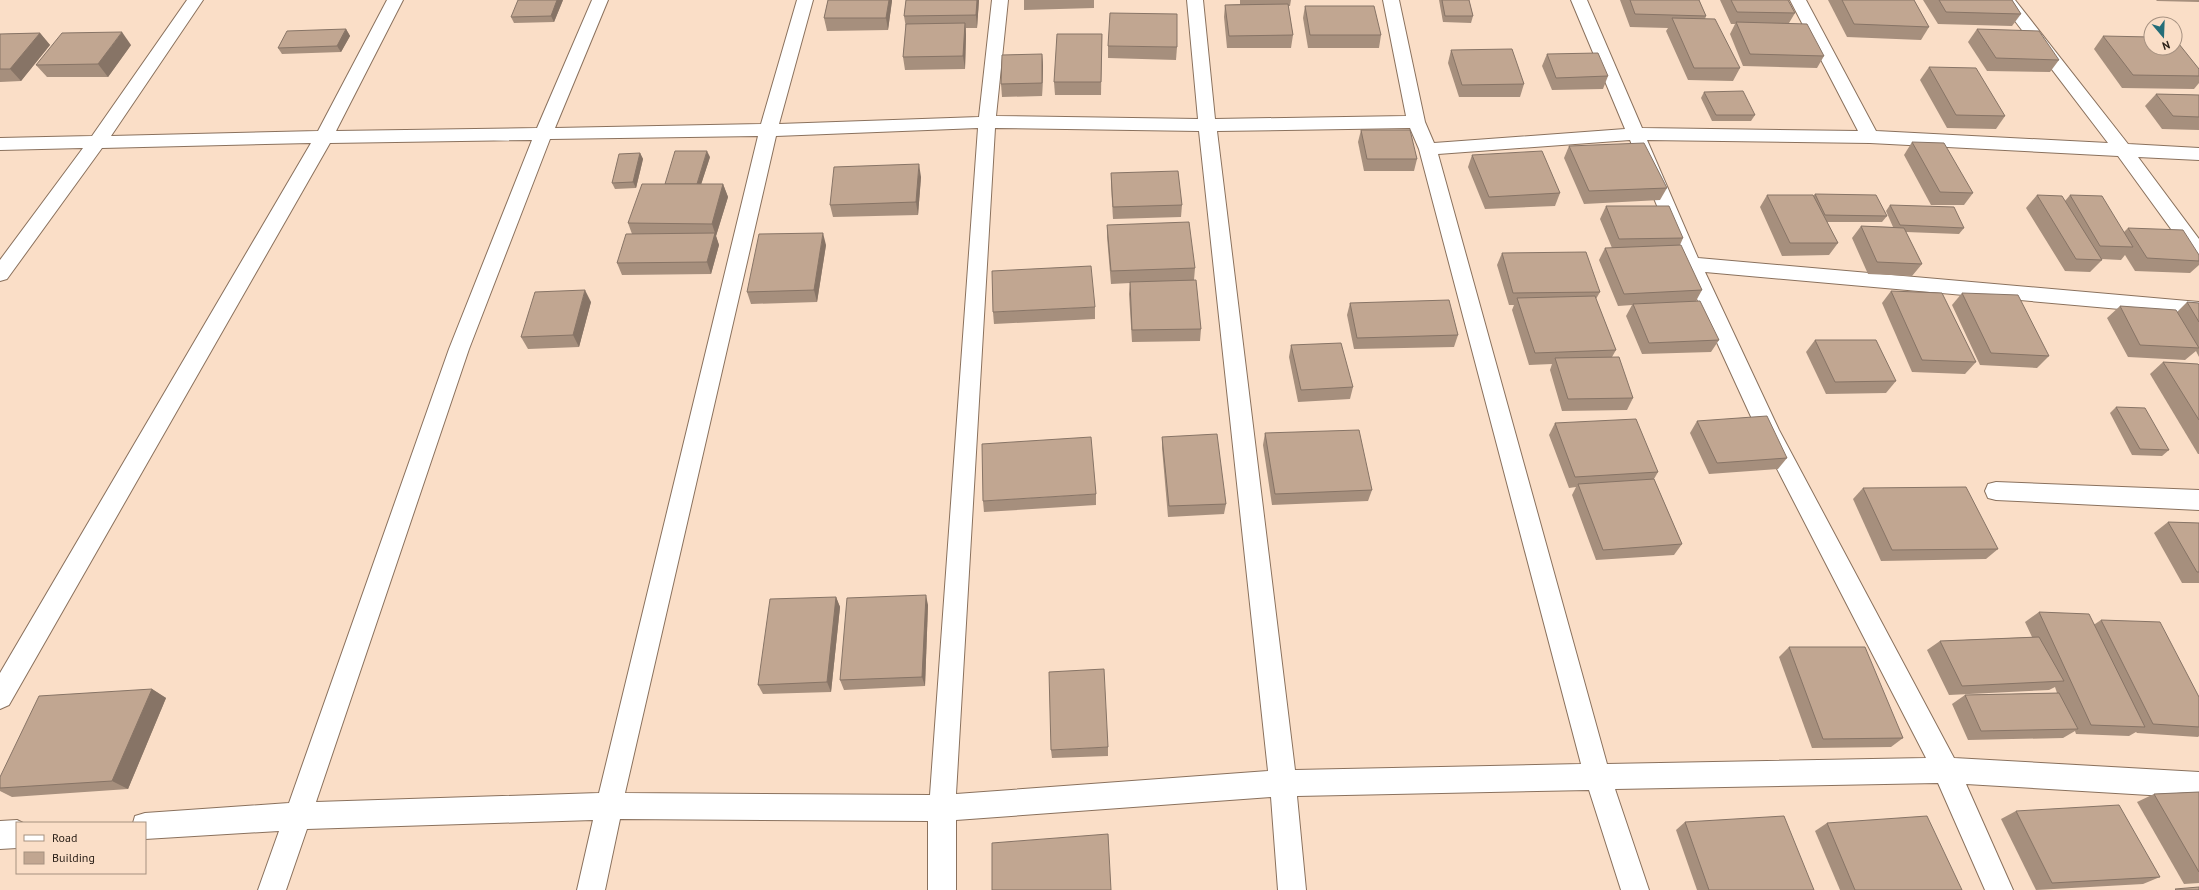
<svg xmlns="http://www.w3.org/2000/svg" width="2199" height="890" font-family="'PT Sans',sans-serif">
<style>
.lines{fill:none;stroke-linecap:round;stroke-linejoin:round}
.street-casing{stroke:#8a715d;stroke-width:2}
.street{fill:#fff;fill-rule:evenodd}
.wall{fill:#a68f7d}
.shaded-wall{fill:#877466}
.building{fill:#c1a691;stroke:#877466}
</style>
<rect width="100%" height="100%" fill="#fadec7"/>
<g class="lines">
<g class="street-casing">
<g id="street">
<path d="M187 0H203L111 136 318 131 387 0H403L336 131 537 128 592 0H608L555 128 761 124 797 0H813L779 124 979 117 992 0H1008L996 116 1198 119 1187 0H1203L1215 119 1406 116 1383 0H1399L1425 122 1434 143 1625 129 1571 0H1587L1642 128 1858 131 1790 0H1806L1876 131 2108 143 1999 0H2015L2128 144 2199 148V160L2138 157 2199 239V260L2192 258 2118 156 1870 143 1647 140 1698 258 2199 302V316L1705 272 1779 430 1954 758 2199 772V798L1966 784 2013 890H1985L1938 783 1615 789 1649 890H1621L1589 790 1297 796 1306 890H1278L1271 797 956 820V890H928V821L620 819 605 890H577L593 820 307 829 286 890H258L279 831 145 839V823H133L135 816 145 813 289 803 449 349 532 140 330 143 9 705 0 709V673L311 143 102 148 7 279 0 281V260L83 148 0 150V138L92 136ZM978 128 930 795 625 793 776 136ZM995 128 1199 131 1268 771 956 794ZM1410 128 1419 149 1581 764 1295 770 1217 131ZM758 136 599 793 316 802 469 349 550 139ZM1630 140 1681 264 1758 432 1926 758 1607 764 1438 154Z"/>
<path d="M1996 482 2199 490V510L1996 500 1988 498 1985 491 1988 484Z"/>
<path d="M17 820 23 823H17V848L0 849V821Z"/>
</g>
</g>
<use href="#street" class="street"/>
</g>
<g class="wall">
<path d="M563 0 554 22 514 23 511 17Z"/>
<path d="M828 0H892L888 30 827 31 824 18Z"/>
<path d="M906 0H979L977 28H966V35L965 69 905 70 903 57 906 28 904 16Z"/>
<path d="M1024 0H1094V8L1024 10Z"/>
<path d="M1240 0H1291L1290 6H1288L1293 35 1291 48H1227L1224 17 1225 5 1240 4Z"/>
<path d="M1439 0H1469L1473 16 1471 23 1443 22Z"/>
<path d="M1620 0H1699L1706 16 1705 19 1740 68 1733 81 1688 80 1666 31 1668 28 1630 27Z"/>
<path d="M1720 0H1788L1795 13 1789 23 1824 56 1817 68 1743 66 1730 34 1735 24H1731Z"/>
<path d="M1828 0H1914L1929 27 1921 40 1847 37Z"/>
<path d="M1923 0H2012L2021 14 2012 26 1938 24Z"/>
<path d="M2156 0H2199V2L2157 1Z"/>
<path d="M1305 6 1381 35 1379 48H1308L1303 18Z"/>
<path d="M346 29 350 36 341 52 282 54 278 48Z"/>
<path d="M1977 29 2059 60 2050 72 1987 71 1968 42Z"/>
<path d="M40 33 50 45 21 81 0 82V34Z"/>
<path d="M1102 34 1101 95H1055L1054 82Z"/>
<path d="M2103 36 2199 69V83L2194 89 2122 88 2094 49Z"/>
<path d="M131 45 108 77H47L36 65Z"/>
<path d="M1108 46 1177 47 1176 60 1108 58Z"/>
<path d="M1451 50 1524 84 1520 97H1459L1448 63Z"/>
<path d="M1042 54 1043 66 1042 96 1002 97 1001 84Z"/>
<path d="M1547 54 1608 76 1603 89 1552 90 1542 66Z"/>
<path d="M1929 67 2005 116 1996 129 1947 128 1920 80Z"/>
<path d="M1704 92 1755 115 1751 121H1712L1701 98Z"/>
<path d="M2156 94 2199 95V130L2162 129 2145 106Z"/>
<path d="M1361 130 1417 159 1414 171H1364L1358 142Z"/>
<path d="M1912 142 1973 193 1964 205H1931L1904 155Z"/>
<path d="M1569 146 1667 188 1660 200 1584 204 1564 158Z"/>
<path d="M640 153 643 159 636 188 615 189 612 183Z"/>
<path d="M1472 155 1560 193 1555 206 1485 209 1468 167Z"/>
<path d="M710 157 701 184H723L728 197 716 236 719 245 711 274 622 275 617 263 632 234 628 223 665 184Z"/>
<path d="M1111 173 1182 205 1181 217 1113 219 1111 185Z"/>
<path d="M921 177 918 215 833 217 830 205Z"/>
<path d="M1815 194 1887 216 1882 222H1827L1838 243 1829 255 1782 256 1760 207 1767 195 1813 196Z"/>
<path d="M2037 195 2065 201 2070 195 2124 232 2128 228 2199 255V265L2190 273 2135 271 2125 255 2121 260 2101 259 2102 260 2090 272 2065 271 2026 208Z"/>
<path d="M1890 205 1964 228 1959 234 1906 232 1922 264 1912 276 1868 274 1852 238 1861 226 1893 227 1886 211Z"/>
<path d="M1606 206 1683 238 1680 245 1702 290 1696 301 1719 340 1711 352 1642 354 1626 316 1632 305 1618 306 1599 260 1605 248H1612L1600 219Z"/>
<path d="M1107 225 1195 268 1194 280 1201 329 1200 341 1132 342 1129 294 1130 283 1111 284 1107 237Z"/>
<path d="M826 245 817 302 751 304 747 292Z"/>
<path d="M1502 253 1600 292 1596 299 1616 350 1612 357 1633 398 1627 410 1562 411 1550 370 1552 364 1529 365 1512 310 1514 305H1509L1497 265Z"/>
<path d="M1891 291 1976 362 1965 374 1912 372 1882 303Z"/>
<path d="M1962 293 2049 356 2037 368 1980 365 1952 305Z"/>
<path d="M591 302 579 347 528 349 521 337Z"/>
<path d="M2187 302 2199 303V357L2196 351 2185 360 2128 357 2107 318 2120 306 2177 312Z"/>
<path d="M1350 303 1458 335 1454 347 1354 349 1347 315Z"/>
<path d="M1095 307V319L994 324 993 312Z"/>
<path d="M1815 340 1896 381 1886 393 1826 394 1806 352Z"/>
<path d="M1291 345 1353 387 1350 399 1298 402 1289 357Z"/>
<path d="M2163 362 2199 365V454H2198L2150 374Z"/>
<path d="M2116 407 2169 450 2162 456 2132 455 2110 413Z"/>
<path d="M1697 421 1787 458 1778 469 1709 474 1690 433Z"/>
<path d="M1555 423 1658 472 1654 479 1682 544 1674 555 1596 560 1572 495 1576 487 1569 488 1549 435Z"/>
<path d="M1265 433 1372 490 1368 501 1272 505 1263 445Z"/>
<path d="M1162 437 1226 504 1224 514 1168 517 1162 448Z"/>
<path d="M1863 488 1998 549 1986 559 1881 561 1853 499Z"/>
<path d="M1096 494V505L984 512 983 501Z"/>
<path d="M2168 522 2199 523V583H2182L2154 533Z"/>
<path d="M836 597 840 607 831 692 763 694 758 685Z"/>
<path d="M928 605 925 686 844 690 840 680Z"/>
<path d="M2039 612 2095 624 2101 620 2199 697V736L2198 737 2137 733 2136 732 2129 736 2076 734 2075 731 2063 738 1968 740 1952 704 1965 695 2057 693 2055 687 2049 690 1949 695 1927 650 1940 641 2032 637 2025 622Z"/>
<path d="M1789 647 1903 738 1891 747 1812 748 1779 657Z"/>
<path d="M152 689 166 698 128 789 12 797 0 791V777Z"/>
<path d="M1108 747V756L1052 758 1051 750Z"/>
<path d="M2199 792V883L2184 884 2137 802 2154 794Z"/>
<path d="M2016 811 2160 877 2143 884 2036 890 2001 819Z"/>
<path d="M1685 822 1814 890H1697L1676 830Z"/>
<path d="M1827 823 1962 890H1840L1815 831Z"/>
</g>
<g class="shaded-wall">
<path d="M557 0H563L554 22 551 16Z"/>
<path d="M889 0H892V1L888 30 886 18Z"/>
<path d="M977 0H979L977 28 976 15Z"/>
<path d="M965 23 966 35 965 69 963 56Z"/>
<path d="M346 29 350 36 341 52 337 46Z"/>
<path d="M122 32 131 45 108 77 98 64Z"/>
<path d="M40 33 50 45 21 81 10 69Z"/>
<path d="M1042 54 1043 66 1042 96Z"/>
<path d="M707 151 710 157 699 191 697 185Z"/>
<path d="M640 153 643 159 636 188 633 182Z"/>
<path d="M919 164 921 177 918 215 916 202Z"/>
<path d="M723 184 728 197 716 236 719 245 711 274 707 262 715 233 712 224Z"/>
<path d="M823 233 826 245 817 302 814 290Z"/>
<path d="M585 290 591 302 579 347 573 335Z"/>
<path d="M926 595 928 605 925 686 922 677Z"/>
<path d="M836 597 840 607 831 692 827 682Z"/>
<path d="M152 689 166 698 128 789 112 781Z"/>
</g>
<g class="building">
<path d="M518 0H557L551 16 511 17Z"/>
<path d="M828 0H889L886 18H824Z"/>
<path d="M906 0H977L976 15 904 16Z"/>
<path d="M1442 0H1469L1473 16H1445Z"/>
<path d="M1630 0H1699L1706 16 1635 14Z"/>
<path d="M1731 0H1788L1795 13 1737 12Z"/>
<path d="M1842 0H1914L1929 27 1854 24Z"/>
<path d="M1939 0H2012L2021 14 1946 12Z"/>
<path d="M1288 4 1293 35 1229 36 1225 5Z"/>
<path d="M1305 6H1374L1381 35H1310Z"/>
<path d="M1110 13 1177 14V47L1108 46Z"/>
<path d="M1672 18 1715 19 1740 68H1694Z"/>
<path d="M1736 22 1807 24 1824 56 1750 54Z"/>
<path d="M965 23 963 56 903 57 906 24Z"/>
<path d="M346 29 337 46 278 48 287 31Z"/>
<path d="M1977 29 2039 31 2059 60 1996 58Z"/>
<path d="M122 32 98 64 36 65 62 33Z"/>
<path d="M40 33 10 69H0V34Z"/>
<path d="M1057 34H1102L1101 82H1054Z"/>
<path d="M2103 36 2151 37V48H2175V39L2199 69V76L2133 75Z"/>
<path d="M1512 49 1524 84 1462 85 1451 50Z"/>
<path d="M1598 53 1608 76 1556 78 1547 54Z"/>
<path d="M1042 54V83L1001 84 1002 55Z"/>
<path d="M1929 67 1976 68 2005 116 1956 115Z"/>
<path d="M1743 91 1755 115H1716L1704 92Z"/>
<path d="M2156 94 2199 95V117L2173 116Z"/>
<path d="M1361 130H1410L1417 159H1367Z"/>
<path d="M1912 142 1944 143 1973 193 1940 192Z"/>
<path d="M1644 143 1667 188 1589 191 1569 146Z"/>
<path d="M675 151H707L697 184H665Z"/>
<path d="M1542 151 1560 193 1489 197 1472 155Z"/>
<path d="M640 153 633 182 612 183 619 154Z"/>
<path d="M919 164 916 202 830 205 834 167Z"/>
<path d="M1178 171 1182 205 1113 207 1111 173Z"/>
<path d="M642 184H723L712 224 628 223Z"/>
<path d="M1815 194 1876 195 1887 216 1825 215Z"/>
<path d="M1767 195H1813L1838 243H1790Z"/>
<path d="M2037 195 2062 196 2102 260 2076 259Z"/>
<path d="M2070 195 2102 196 2133 247 2100 246Z"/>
<path d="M1890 205 1954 207 1964 228 1900 225Z"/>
<path d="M1606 206H1669L1683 238 1619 239Z"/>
<path d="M1189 222 1195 268 1111 271 1107 225Z"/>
<path d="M1861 226 1904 228 1922 264 1877 262Z"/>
<path d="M2128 228 2183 230 2199 255V261L2147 258Z"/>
<path d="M715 233 707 262 617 263 626 234Z"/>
<path d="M823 233 814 290 747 292 759 234Z"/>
<path d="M1681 245 1702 290 1624 294 1605 248Z"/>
<path d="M1586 252 1600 292 1513 293 1502 253Z"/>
<path d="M1091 266 1095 307 993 312 992 271Z"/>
<path d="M1196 280 1201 329 1132 330 1130 282Z"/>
<path d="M585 290 573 335 521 337 535 292Z"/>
<path d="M1891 291 1942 293 1976 362 1922 360Z"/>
<path d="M1962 293 2018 295 2049 356 1991 353Z"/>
<path d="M1595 296 1616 350 1535 353 1517 298Z"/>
<path d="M1449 300 1458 335 1357 338 1350 303Z"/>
<path d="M1700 301 1719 340 1649 343 1633 304Z"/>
<path d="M2187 302 2199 303V322Z"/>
<path d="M2120 306 2176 310 2199 348 2140 345Z"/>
<path d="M1815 340H1876L1896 381 1835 382Z"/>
<path d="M1341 343 1353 387 1301 390 1291 345Z"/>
<path d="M1619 357 1633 398 1568 399 1555 358Z"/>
<path d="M2163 362 2198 364 2199 365V420Z"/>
<path d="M2116 407 2145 408 2169 450 2140 449Z"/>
<path d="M1767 416 1787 458 1717 463 1697 421Z"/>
<path d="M1636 419 1658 472 1575 477 1555 423Z"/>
<path d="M1359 430 1372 490 1275 494 1265 433Z"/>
<path d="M1217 434 1226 504 1169 506 1162 437Z"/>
<path d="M1091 437 1096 494 983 501 982 444Z"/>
<path d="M1654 479 1682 544 1603 550 1578 484Z"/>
<path d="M1966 487 1998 549 1892 550 1863 488Z"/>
<path d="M2168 522 2199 523V572H2197Z"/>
<path d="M926 595 922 677 840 680 847 598Z"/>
<path d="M836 597 827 682 758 685 770 599Z"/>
<path d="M2039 612 2089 614 2145 727 2091 725Z"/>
<path d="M2101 620 2160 622 2199 697V727L2153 724Z"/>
<path d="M2039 637 2064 681 1962 686 1940 641Z"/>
<path d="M1789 647H1865L1903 738 1823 739Z"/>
<path d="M1104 669 1108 747 1051 750 1049 672Z"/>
<path d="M152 689 112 781 0 788V777L39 696Z"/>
<path d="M2059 693 2078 729 1981 731 1965 695Z"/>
<path d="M2199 792V872L2154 794Z"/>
<path d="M2119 805 2160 877 2052 883 2016 811Z"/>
<path d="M1784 816 1814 890H1709L1685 822Z"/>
<path d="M1927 816 1962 890H1855L1827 823Z"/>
<path d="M1108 834 1111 890H992V843Z"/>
<path d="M2199 887V890H2176L2175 889Z"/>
</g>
<rect x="16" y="822" width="130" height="52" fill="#fadec7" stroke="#a69180"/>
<rect x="24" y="835" width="20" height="6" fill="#ffffff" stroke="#a69180"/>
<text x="52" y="842" font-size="12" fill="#291e16">Road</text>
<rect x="24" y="852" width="20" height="12" fill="#c1a691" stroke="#a69180"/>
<text x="52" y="862" font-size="12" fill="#291e16">Building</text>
<g transform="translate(2163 36) rotate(161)"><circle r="19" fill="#fadec7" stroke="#a69180"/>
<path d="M0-3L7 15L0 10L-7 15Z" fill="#246d78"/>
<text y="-6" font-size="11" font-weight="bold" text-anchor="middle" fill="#291e16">N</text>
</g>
</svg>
